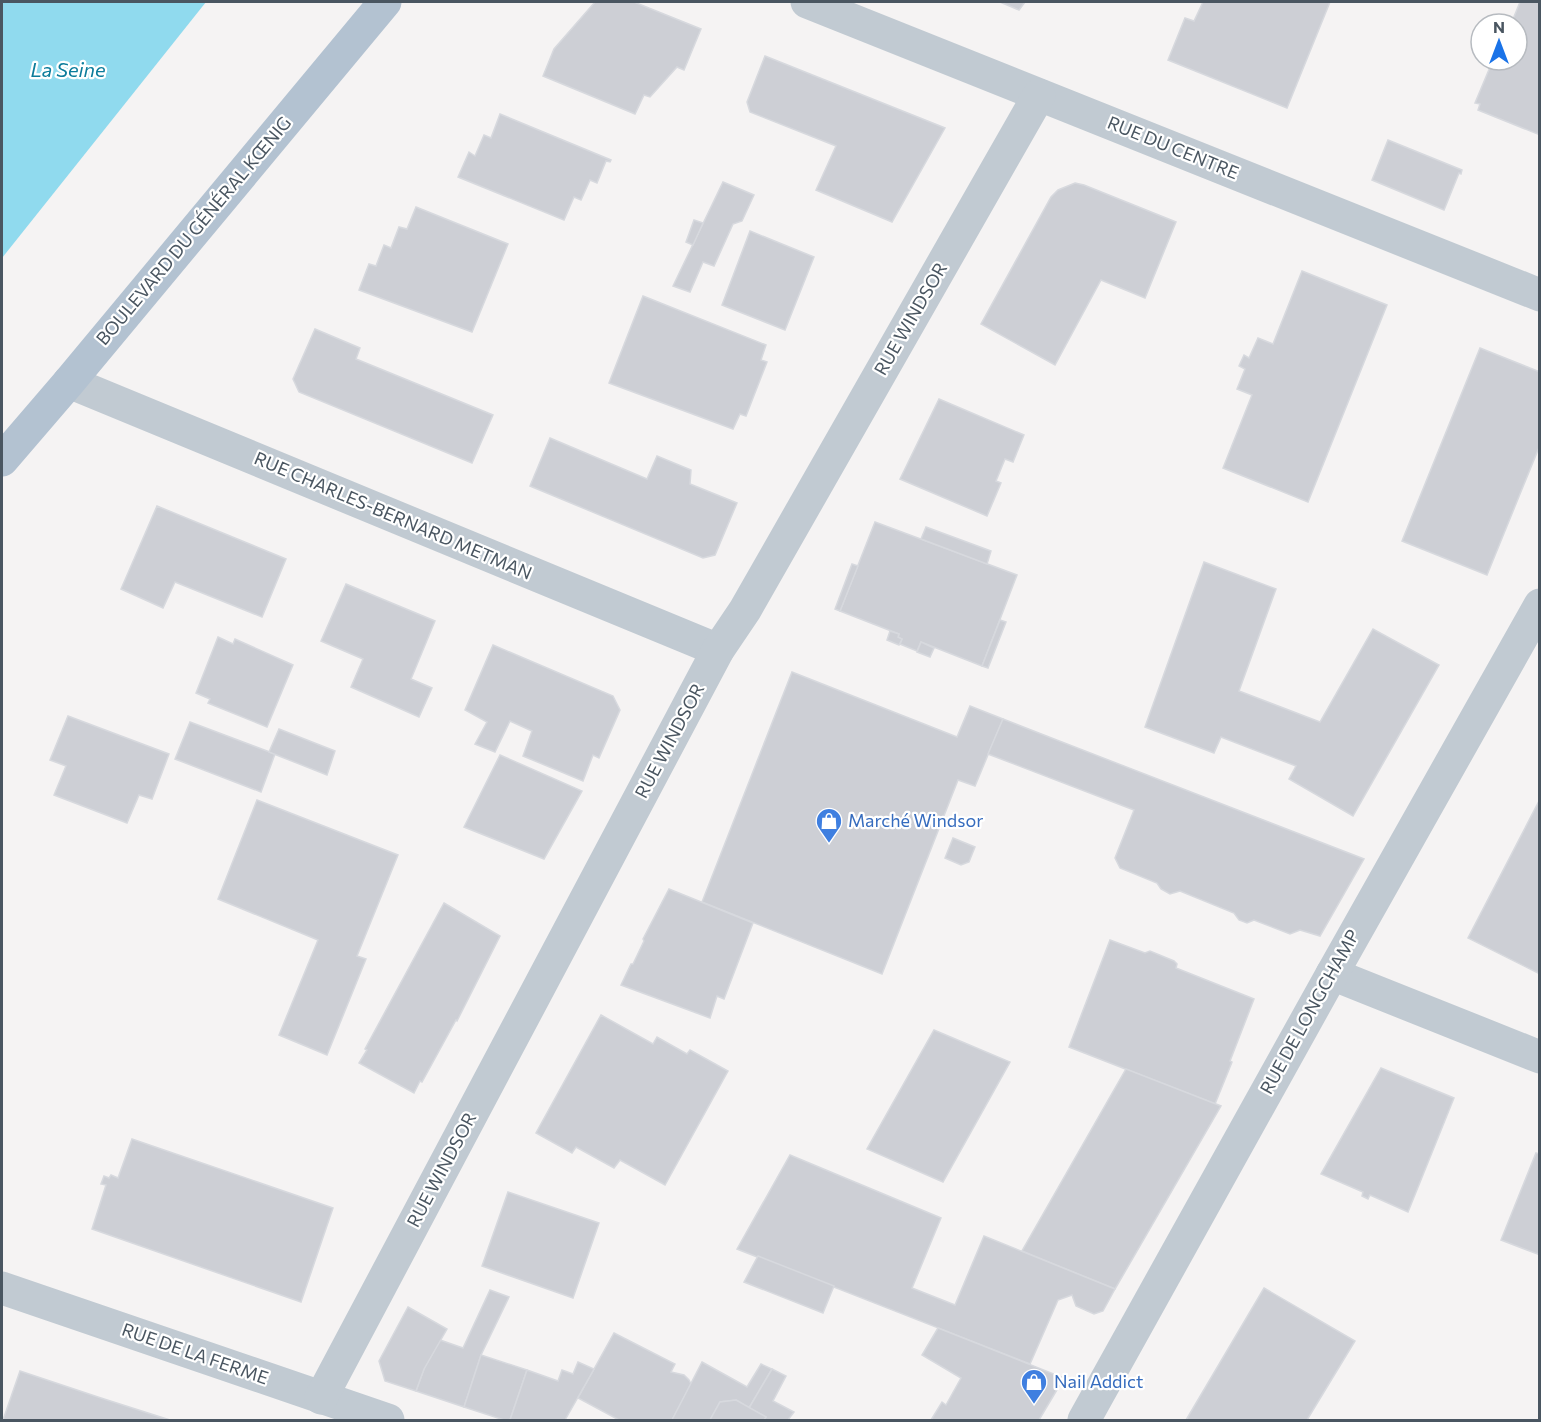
<svg xmlns="http://www.w3.org/2000/svg" width="1541" height="1422" font-family="Commissioner,sans-serif">
<style>
.water{fill:#90daee}
.building{fill:#cdcfd5;stroke:#d7d9de;stroke-width:1.5}
.lines{fill:none;stroke-linecap:round;stroke-linejoin:round}
.street{stroke:#c1cad2;stroke-width:33}
.primary{stroke:#b3c2d1;stroke-width:33}
.labels{text-anchor:middle;stroke-width:4.5;stroke-linejoin:round;paint-order:stroke}
.street-label{font-size:18px;fill:#4a5661;stroke:#fff}
.shop-label{font-size:18px;fill:#366cbe;stroke:#fff;text-anchor:start}
.water-label{font-size:20px;font-style:italic;fill:#0c7c9b;stroke:#fff}
</style>
<rect width="100%" height="100%" fill="#f5f3f3"/>
<path class="water" d="M2 2H206L2 258Z"/>
<g class="building">
<path d="M595 2H634L701 29 684 70 677 67 650 97 644 95 635 114 543 76 554 49Z"/>
<path d="M1000 2H1025L1019 10Z"/>
<path d="M1203 2H1330L1287 108 1168 60 1185 18 1194 21Z"/>
<path d="M1520 2H1540V135L1478 110 1480 104 1475 103 1493 60H1517V24H1511Z"/>
<path d="M765 56 945 128 892 222 816 190 836 146 750 112 747 102Z"/>
<path d="M500 114 611 160 610 162 606 161 597 183 590 180 581 200 574 197 564 220 458 177 469 152 475 156 484 135 491 138Z"/>
<path d="M1388 140 1462 170 1461 174 1459 173 1444 210 1372 180Z"/>
<path d="M723 182 754 195 742 221 733 224 714 266 703 262 690 292 673 286Z"/>
<path d="M1075 183 1084 185 1176 222 1145 298 1101 280 1055 365 981 324 1051 197 1058 190Z"/>
<path d="M416 207 508 244 472 332 359 290 369 264 376 266 384 245 391 248 399 227 407 229Z"/>
<path d="M694 220 703 223 693 245 686 242Z"/>
<path d="M750 231 814 257 785 330 722 305Z"/>
<path d="M1302 271 1387 305 1308 502 1223 468 1252 395 1237 389 1245 369 1239 366 1244 355 1249 358 1258 338 1273 344Z"/>
<path d="M643 296 766 345 761 360 767 362 746 416 740 414 733 429 609 383Z"/>
<path d="M315 329 360 348 356 359 493 415 472 463 299 392 293 379Z"/>
<path d="M1480 348 1540 372V445L1487 575 1402 541Z"/>
<path d="M939 399 1024 435 1013 462 1005 459 996 481 1001 483 987 516 900 479Z"/>
<path d="M550 438 647 479 657 456 691 470 690 484 737 503 715 555 703 558 530 486Z"/>
<path d="M157 506 286 559 262 617 175 582 163 608 121 589Z"/>
<path d="M875 522 1017 575 982 666 921 642 917 651 900 644 902 639 898 637 899 634 840 611Z"/>
<path d="M926 527 991 551 987 564 921 539Z"/>
<path d="M1204 562 1276 589 1239 691 1320 722 1373 629 1439 665 1353 816 1289 779 1296 766 1221 737 1214 753 1145 727Z"/>
<path d="M852 564 858 566 840 611 835 609Z"/>
<path d="M346 584 435 621 411 679 432 688 419 717 351 687 363 659 321 641Z"/>
<path d="M1000 620 1006 622 988 668 982 666Z"/>
<path d="M890 631 899 634 898 637 902 639 899 645 887 640Z"/>
<path d="M218 637 233 644 235 639 293 665 267 727 208 703 210 699 196 693Z"/>
<path d="M921 642 934 648 930 657 917 652Z"/>
<path d="M493 645 613 696 620 710 599 758 593 755 583 781 523 756 532 731 510 721 495 752 475 744 487 722 465 710Z"/>
<path d="M792 672 957 737 970 706 1003 719 975 786 958 780 882 974 702 902Z"/>
<path d="M68 716 169 754 152 799 139 795 127 823 54 795 66 766 50 760Z"/>
<path d="M1003 719 1049 737 1364 859 1320 936 1300 930 1290 934 1254 920 1247 923 1239 920 1234 913 1180 891 1170 894 1161 889 1157 883 1120 868 1115 858 1134 810 988 754Z"/>
<path d="M190 722 275 754 261 792 175 759Z"/>
<path d="M279 729 335 751 327 775 269 752Z"/>
<path d="M500 755 582 791 544 859 464 827Z"/>
<path d="M1540 799V974L1468 938Z"/>
<path d="M257 800 398 855 357 956 366 959 327 1055 279 1035 318 940 218 899Z"/>
<path d="M953 838 975 847 969 862 961 865 945 858Z"/>
<path d="M669 889 753 923 724 999 717 996 710 1018 621 985 631 964H633L644 941 643 939Z"/>
<path d="M444 903 500 936 457 1021 456 1020 422 1082 420 1081 414 1093 359 1063 367 1050 365 1049Z"/>
<path d="M1110 940 1145 953 1150 951 1174 961 1177 964 1176 968 1254 999 1230 1061 1232 1062 1215 1104 1069 1047Z"/>
<path d="M601 1015 653 1044 657 1037 687 1054 690 1050 728 1071 665 1185 620 1160 614 1168 576 1147 572 1153 536 1133Z"/>
<path d="M934 1030 1010 1062 943 1182 867 1149Z"/>
<path d="M1381 1068 1454 1098 1408 1212 1370 1195 1368 1199 1362 1196 1363 1192 1321 1174Z"/>
<path d="M1126 1069 1221 1106 1115 1289 1022 1251Z"/>
<path d="M132 1139 333 1208 301 1302 92 1229 106 1185 101 1184 104 1176 109 1178 111 1175 118 1178Z"/>
<path d="M1536 1153 1540 1154V1255L1501 1240Z"/>
<path d="M790 1155 941 1218 912 1288 955 1305 984 1236 1115 1289 1103 1311 1094 1314 1076 1306 1072 1295 1058 1300 1030 1364 737 1249Z"/>
<path d="M508 1192 599 1223 573 1298 482 1266Z"/>
<path d="M758 1256 834 1286 823 1313 744 1282Z"/>
<path d="M1264 1288 1355 1341 1307 1420H1186Z"/>
<path d="M490 1290 509 1297 481 1355 464 1407 416 1391 424 1369 440 1340 463 1348Z"/>
<path d="M408 1307 447 1329 424 1369 416 1391 385 1381 379 1361Z"/>
<path d="M938 1328 1064 1378 1039 1420H931L942 1402 946 1405 961 1378 922 1355Z"/>
<path d="M614 1333 675 1364 671 1372 684 1375 689 1380 691 1384 672 1420H619L578 1398Z"/>
<path d="M481 1355 527 1370 510 1420H504L464 1407Z"/>
<path d="M578 1362 594 1369 565 1420H510L527 1370 558 1381 562 1370 573 1374Z"/>
<path d="M702 1362 747 1387 761 1364 772 1369 749 1408 736 1400 720 1402 710 1420H672Z"/>
<path d="M772 1369 786 1376 773 1401 794 1412 788 1420H764L766 1417 749 1408Z"/>
<path d="M20 1371 101 1398 170 1420H3Z"/>
<path d="M736 1400 766 1417 764 1420H710L720 1402Z"/>
</g>
<g class="lines">
<g class="street">
<path d="M807 2 1540 295"/>
<path d="M69 382 718 650"/>
<path d="M1332 974 1540 1057"/>
<path d="M2 1288 388 1420"/>
<path d="M321 1398 718 650 745 610 1039 95"/>
<path d="M1084 1420 1332 974 1540 605"/>
</g>
<path class="primary" d="M2 460 69 382 385 2"/>
</g>
<defs>
<g id="shop-pin" transform="scale(1.35)"><path d="M0 17L-7.5 6A9.5 9.5 0 1 1 7.5 6Z" fill="#3f7fe0" stroke="#fff"/><path d="M-5-2.5h2.3a2.7 3.5 0 0 1 5.4 0H5L5.5 6h-11ZM-1.5-2.5h3a1.5 2.3 0 0 0-3 0Z" fill="#fff"/></g>
</defs>
<g fill-rule="evenodd">
<use href="#shop-pin" x="829" y="821"/>
<use href="#shop-pin" x="1034" y="1382"/>
</g>
<g class="labels">
<g class="street-label">
<text transform="translate(1173 148) rotate(22)" y="6">RUE DU CENTRE</text>
<text transform="translate(194 231) rotate(-50)" y="6">BOULEVARD DU GÉNÉRAL KŒNIG</text>
<text transform="translate(911 319) rotate(-60)" y="6">RUE WINDSOR</text>
<text transform="translate(393 516) rotate(23)" y="6">RUE CHARLES-BERNARD METMAN</text>
<text transform="translate(670 741) rotate(-62)" y="6">RUE WINDSOR</text>
<text transform="translate(1310 1012) rotate(-61)" y="6">RUE DE LONGCHAMP</text>
<text transform="translate(442 1170) rotate(-62)" y="6">RUE WINDSOR</text>
<text transform="translate(195 1354) rotate(19)" y="6">RUE DE LA FERME</text>
</g>
<g class="shop-label">
<text x="848" y="827">Marché Windsor</text>
<text x="1054" y="1388">Nail Addict</text>
</g>
<g class="water-label">
<text x="68" y="77">La Seine</text>
</g>
</g>
<rect width="1541" height="1422" fill="none" stroke="#4a5661" stroke-width="6"/>
<g transform="translate(1499 42)"><circle r="28" fill="#ffffff" stroke="#b7bbc0" stroke-width="1.5"/>
<path d="M0-4.5L10 22L0 15L-10 22Z" fill="#1a73e8"/>
<text y="-9" font-size="16" font-weight="bold" text-anchor="middle" fill="#4a5661">N</text>
</g>
</svg>
